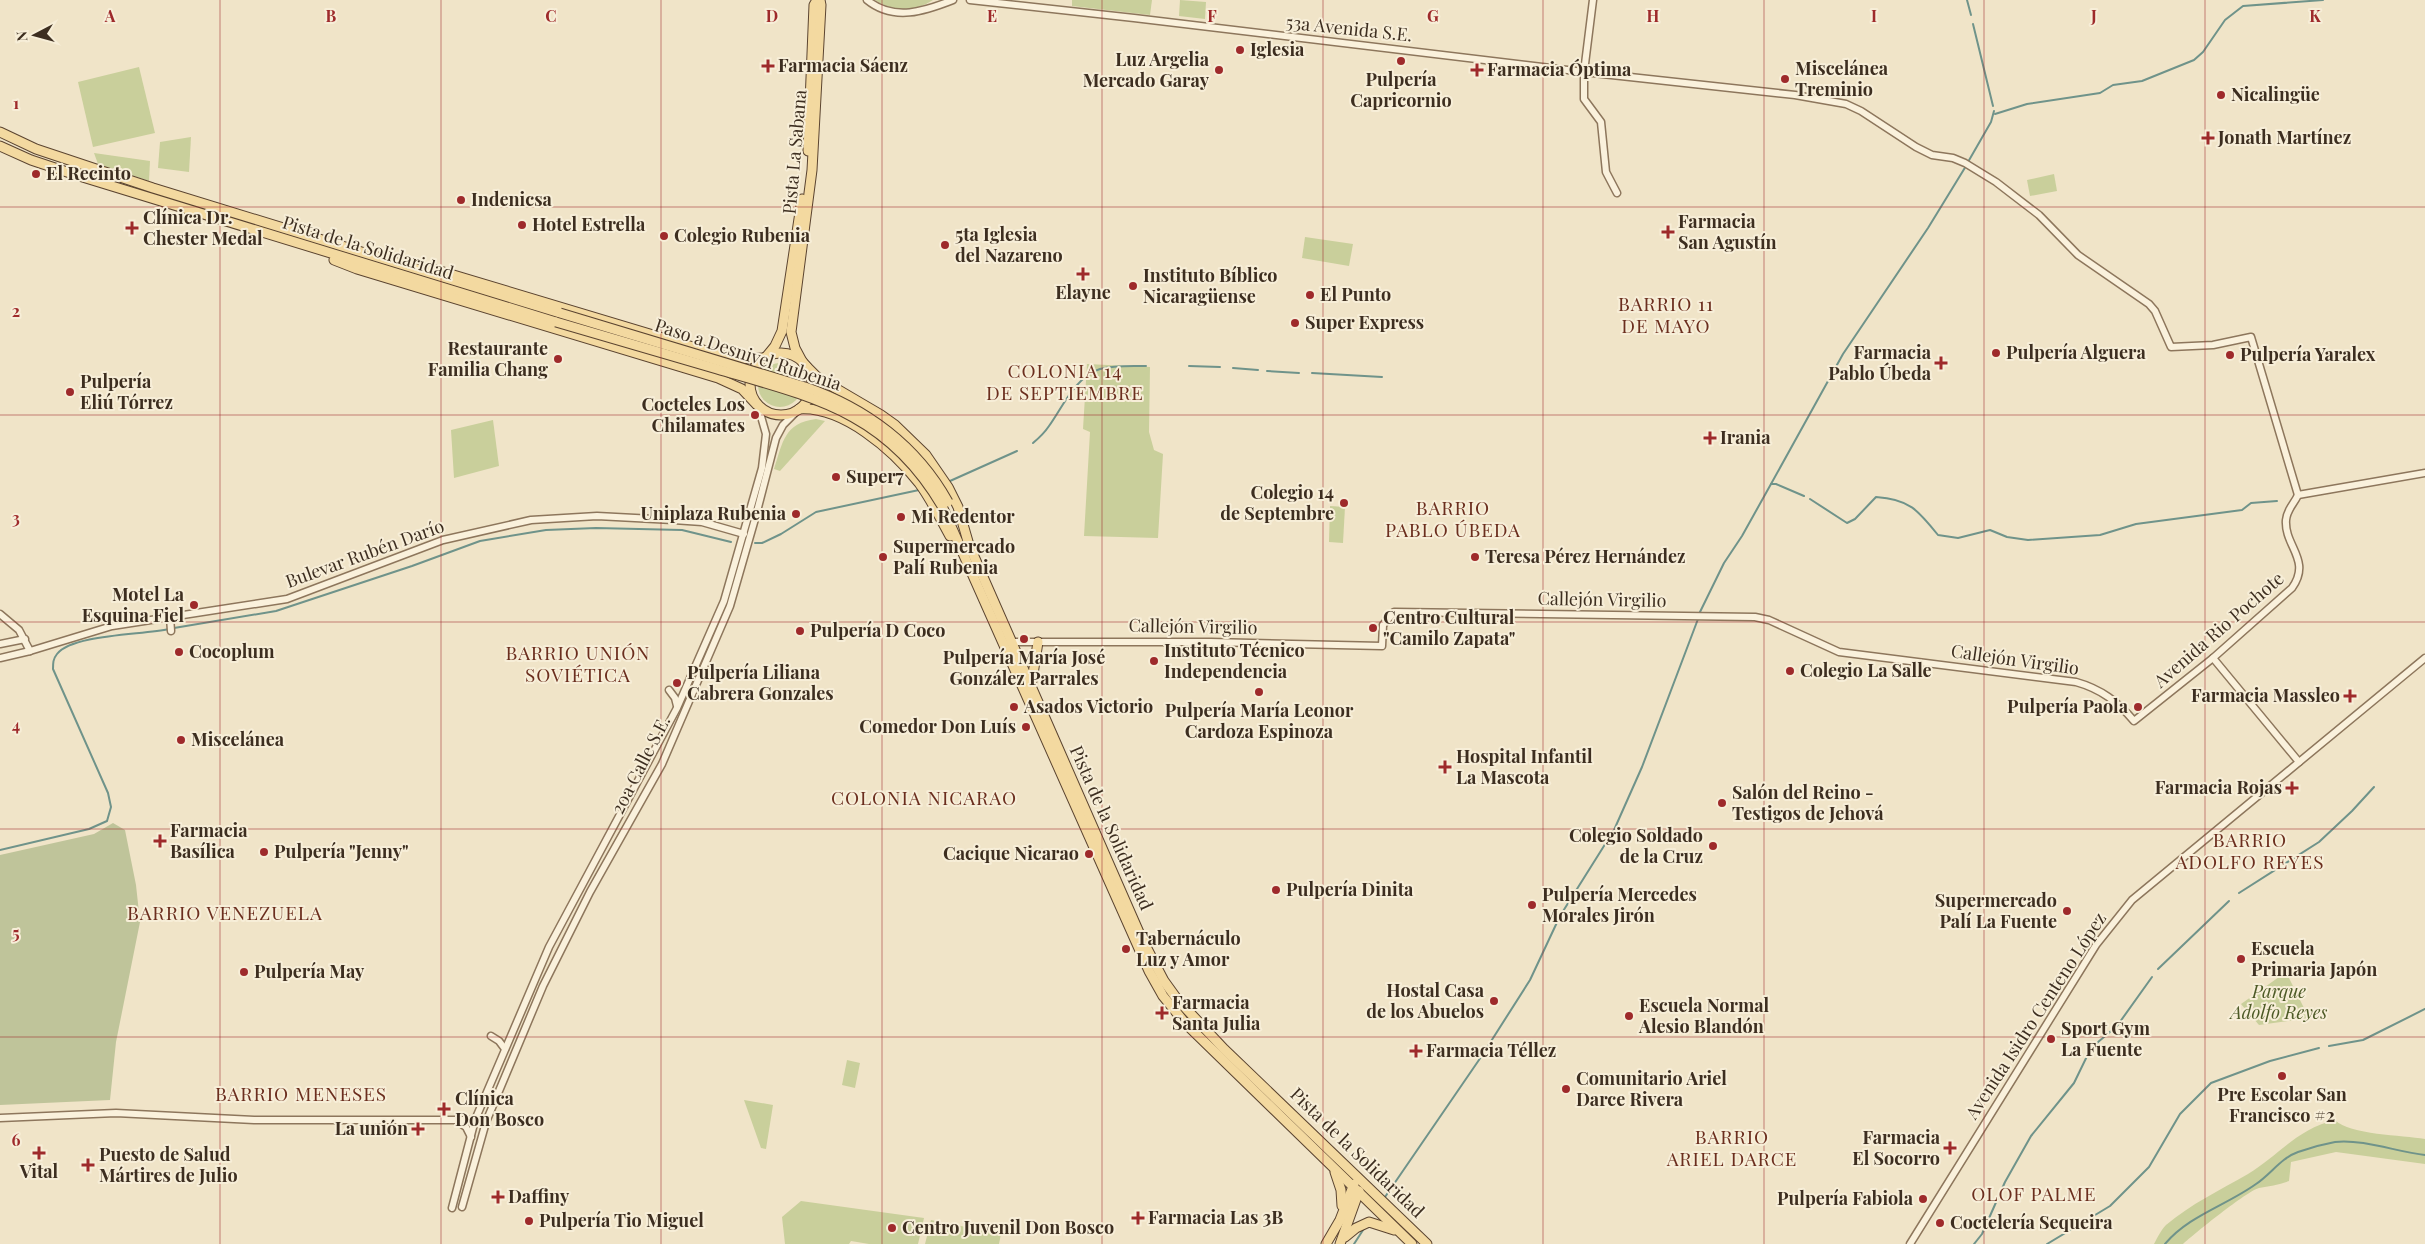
<svg xmlns="http://www.w3.org/2000/svg" width="2425" height="1244" font-family="'Playfair Display',serif">
<style>
.green{fill:#c9cf9b}
.cemetery{fill:#bfc49a}
.lines{fill:none;stroke-linecap:round;stroke-linejoin:round}
.stream{stroke:#6f938a;stroke-width:2}
.minor-casing{stroke:#8d765c;stroke-width:9}
.major-casing{stroke:#5b4430;stroke-width:11}
.minor{stroke:#faf1dc;stroke-width:6}
.major{stroke:#f3d9a0;stroke-width:9}
.major-bridge-casing{stroke:#5b4430;stroke-width:11;stroke-linecap:butt}
.major-bridge{stroke:#f3d9a0;stroke-width:9}
.grid{fill:none;stroke:#9e2a2b;stroke-width:1;stroke-opacity:0.55}
.poi-dot{fill:#9e2a2b;stroke:#f7eed8;stroke-width:2}
.labels{text-anchor:middle;stroke-width:4;stroke-linejoin:round;paint-order:stroke}
.street-label{font-size:18px;fill:#3d2e20;stroke:#f7eed8}
.poi-label{font-size:18px;font-weight:bold;fill:#3d2e20;stroke:#f7eed8;text-anchor:start}
.park-label{font-size:18px;font-style:italic;fill:#4d5a26;stroke:#f7eed8}
.neighbourhood-label{font-size:19px;letter-spacing:1px;fill:#6b2e1e;stroke:#f7eed8}
.grid-label{font-size:16px;text-anchor:middle;font-weight:bold;fill:#9e2a2b;stroke:#f7eed8;stroke-width:4;stroke-linejoin:round;paint-order:stroke}
</style>
<rect width="100%" height="100%" fill="#f0e4c8"/>
<g class="green">
<path d="M875 0H933C915 12 893 12 875 0Z"/>
<path d="M1072 0H1152L1150 15 1072 6Z"/>
<path d="M1180 0 1206 2 1205 19 1179 16Z"/>
<path d="M139 67 155 133 93 147 78 82Z"/>
<path d="M191 137 189 172 158 168 160 142Z"/>
<path d="M94 153 150 161 149 181 98 164Z"/>
<path d="M2054 174 2057 191 2030 196 2027 180Z"/>
<path d="M1305 237 1353 244 1349 266 1302 258Z"/>
<circle cx="780" cy="385" r="22"/>
<path d="M1087 364 1150 367 1149 432 1154 450 1163 454 1158 538 1084 536 1090 432 1083 429Z"/>
<path d="M816 419 825 421 780 471 774 469C783 442 784 423 816 419Z"/>
<path d="M493 420 499 466 454 478 451 430Z"/>
<path d="M1330 506 1345 507 1343 543 1329 542Z"/>
<path d="M2286 972 2309 1018 2259 1025 2241 1004Z"/>
<path d="M847 1060 860 1063 855 1088 842 1085Z"/>
<path d="M744 1100 773 1105 766 1149 761 1148Z"/>
<path d="M2335 1120C2350 1135 2402 1135 2425 1139V1164L2336 1152 2291 1162 2289 1181C2279 1185 2269 1186 2259 1188 2247 1191 2194 1234 2183 1244H2154C2157 1238 2161 1230 2166 1225 2191 1204 2220 1190 2248 1174 2279 1155 2297 1129 2335 1120Z"/>
<path d="M801 1201 924 1218 918 1244H869L851 1241 849 1244H785L782 1217Z"/>
<path d="M931 1220 1001 1234 999 1244H925Z"/>
</g>
<path class="cemetery" d="M113 823 125 830 136 885 140 922 116 1042 110 1100 0 1105V855L94 834Z"/>
<g class="lines">
<g class="stream">
<path d="M1967 0 1971 15"/>
<path d="M1973 24 1993 106"/>
<path d="M1995 114 2027 104 2100 93 2113 85 2142 81 2194 60 2203 52 2225 20 2243 6 2323 0"/>
<path d="M1968 162 1991 122 1994 111"/>
<path d="M1189 366 1220 367"/>
<path d="M1233 368 1258 370"/>
<path d="M1267 371 1299 373"/>
<path d="M1312 373 1382 377"/>
<path d="M1033 443C1039 438 1045 432 1049 426 1062 408 1076 376 1100 369 1115 365 1130 366 1146 366"/>
<path d="M950 481 1017 451"/>
<path d="M1771 484 1843 354 1928 228 1966 166"/>
<path d="M1810 499 1847 523 1855 519 1876 497C1909 499 1918 510 1938 535L1958 538 1990 530 2007 537 2028 540 2100 535 2136 524 2242 510 2251 503 2277 501"/>
<path d="M755 543H762L781 534 816 512 919 490"/>
<path d="M1699 614 1724 563 1742 536 1771 484H1776L1804 496"/>
<path d="M174 628 276 611 412 566 480 541 546 530 596 528 682 530 731 542"/>
<path d="M0 850 89 829 107 821 111 807 108 793 53 669C53 663 53 659 57 654 73 634 143 635 169 629"/>
<path d="M2239 893 2319 842 2352 811 2374 787"/>
<path d="M2158 969 2229 901"/>
<path d="M2329 1046 2363 1040 2425 1009"/>
<path d="M1385 1197 1481 1057 1530 980 1560 916 1614 830 1642 767 1698 619"/>
<path d="M1354 1244 1365 1227"/>
<path d="M1974 1244 1982 1234 2005 1182 2031 1136 2074 1083 2091 1048 2117 1026 2152 977"/>
<path d="M2047 1244 2110 1206 2149 1167 2180 1114 2211 1083 2270 1061 2319 1048"/>
<path d="M2165 1244C2188 1216 2227 1205 2256 1184 2271 1174 2281 1158 2298 1152 2309 1148 2324 1144 2335 1142 2364 1139 2397 1152 2425 1155"/>
</g>
<g class="minor-casing">
<g id="minor">
<path d="M867 0C894 22 925 11 953 0"/>
<path d="M970 0 1134 18 1584 72 1795 95 1846 104 1861 111 1916 147 1932 155 1953 158 1965 163 1996 182 2039 215 2078 255 2149 304 2155 311 2171 347 2213 345 2251 337 2298 495"/>
<path d="M1593 0 1584 72V99L1601 122 1606 172 1617 193"/>
<path d="M2298 495 2425 473"/>
<path d="M0 614 19 630 30 651"/>
<path d="M170 617 171 631"/>
<path d="M1012 642H1211L1382 646 1383 625 1394 612 1755 617 1769 620 1839 652 2076 682C2101 689 2118 702 2134 721L2213 658 2292 588C2312 560 2284 546 2286 520 2287 509 2294 504 2298 495"/>
<path d="M0 644 25 639"/>
<path d="M0 658 30 651 112 626 287 599 443 540 531 520 597 516 673 520 702 522 744 534"/>
<path d="M2213 658 2299 762"/>
<path d="M669 690 675 698 677 706"/>
<path d="M491 1036 499 1041 505 1049"/>
<path d="M0 1118 116 1113 254 1120H478"/>
<path d="M457 1121 466 1127 471 1137"/>
<path d="M462 1207 486 1122 543 986 590 892 662 764 730 606 755 519 776 438 783 425 796 412"/>
<path d="M452 1208 475 1120 549 947 677 708 724 601 762 468 766 434 758 406"/>
<path d="M1910 1244 2096 945 2132 900 2425 658"/>
</g>
</g>
<g class="major-casing">
<g id="major">
<path d="M0 132 36 149 153 188 560 313"/>
<path d="M0 146 31 160 76 175 556 322"/>
<path d="M808 151 814 5 817 0"/>
<path d="M334 260 357 269 718 378 742 389 757 405"/>
<path d="M430 268 733 359 765 358"/>
<circle cx="781" cy="384" r="31"/>
<path d="M766 357 775 346 782 331 802 199"/>
<path d="M803 363 795 348 791 332 812 170 821 5 820 0"/>
<path d="M805 365 818 378 881 415 895 425 926 455 948 487 958 507 969 545 1056 743 1141 937 1164 981 1177 999 1224 1049 1427 1244"/>
<path d="M799 409C843 406 893 450 919 483 931 499 940 518 950 536"/>
<path d="M942 506 1149 971 1163 996 1185 1023 1412 1244"/>
<path d="M1031 687 1038 642"/>
<path d="M1335 1172 1341 1190 1342 1206"/>
<path d="M1345 1237 1356 1228 1369 1222 1394 1230"/>
<path d="M1326 1244 1340 1220 1354 1184"/>
<path d="M1340 1244 1359 1191"/>
</g>
</g>
<use href="#minor" class="minor"/>
<use href="#major" class="major"/>
<g class="major-bridge-casing">
<g id="major-bridge">
<path d="M560 313 805 387C866 408 917 446 948 502"/>
<path d="M556 322C610 338 663 353 717 369 813 397 887 412 942 506"/>
</g>
</g>
<use href="#major-bridge" class="major-bridge"/>
</g>
<path class="grid" d="M220 0V1244M441 0V1244M661 0V1244M882 0V1244M1102 0V1244M1323 0V1244M1543 0V1244M1764 0V1244M1984 0V1244M2205 0V1244M0 207H2425M0 415H2425M0 622H2425M0 829H2425M0 1037H2425"/>
<g class="poi-dot">
<circle cx="1240" cy="50" r="5"/>
<circle cx="1401" cy="61" r="5"/>
<path d="M765.5 58.5h5v5h5v5h-5v5h-5v-5h-5v-5h5z"/>
<circle cx="1219" cy="70" r="5"/>
<path d="M1474.5 62.5h5v5h5v5h-5v5h-5v-5h-5v-5h5z"/>
<circle cx="1785" cy="79" r="5"/>
<circle cx="2221" cy="95" r="5"/>
<path d="M2205.5 130.5h5v5h5v5h-5v5h-5v-5h-5v-5h5z"/>
<circle cx="36" cy="174" r="5"/>
<circle cx="461" cy="200" r="5"/>
<circle cx="522" cy="225" r="5"/>
<path d="M129.5 220.5h5v5h5v5h-5v5h-5v-5h-5v-5h5z"/>
<path d="M1665.5 224.5h5v5h5v5h-5v5h-5v-5h-5v-5h5z"/>
<circle cx="664" cy="236" r="5"/>
<circle cx="945" cy="245" r="5"/>
<path d="M1080.5 266.5h5v5h5v5h-5v5h-5v-5h-5v-5h5z"/>
<circle cx="1133" cy="286" r="5"/>
<circle cx="1310" cy="295" r="5"/>
<circle cx="1295" cy="323" r="5"/>
<circle cx="1996" cy="353" r="5"/>
<circle cx="2230" cy="355" r="5"/>
<circle cx="558" cy="359" r="5"/>
<path d="M1938.5 355.5h5v5h5v5h-5v5h-5v-5h-5v-5h5z"/>
<circle cx="70" cy="392" r="5"/>
<circle cx="755" cy="415" r="5"/>
<path d="M1707.5 430.5h5v5h5v5h-5v5h-5v-5h-5v-5h5z"/>
<circle cx="836" cy="477" r="5"/>
<circle cx="1344" cy="503" r="5"/>
<circle cx="796" cy="514" r="5"/>
<circle cx="901" cy="517" r="5"/>
<circle cx="883" cy="557" r="5"/>
<circle cx="1475" cy="557" r="5"/>
<circle cx="194" cy="605" r="5"/>
<circle cx="1373" cy="628" r="5"/>
<circle cx="800" cy="631" r="5"/>
<circle cx="1024" cy="639" r="5"/>
<circle cx="179" cy="652" r="5"/>
<circle cx="1154" cy="661" r="5"/>
<circle cx="1790" cy="671" r="5"/>
<circle cx="677" cy="683" r="5"/>
<circle cx="1259" cy="692" r="5"/>
<path d="M2347.5 688.5h5v5h5v5h-5v5h-5v-5h-5v-5h5z"/>
<circle cx="1014" cy="707" r="5"/>
<circle cx="2138" cy="707" r="5"/>
<circle cx="1026" cy="727" r="5"/>
<circle cx="181" cy="740" r="5"/>
<path d="M1442.5 759.5h5v5h5v5h-5v5h-5v-5h-5v-5h5z"/>
<path d="M2289.5 780.5h5v5h5v5h-5v5h-5v-5h-5v-5h5z"/>
<circle cx="1722" cy="803" r="5"/>
<path d="M157.5 833.5h5v5h5v5h-5v5h-5v-5h-5v-5h5z"/>
<circle cx="1713" cy="846" r="5"/>
<circle cx="264" cy="852" r="5"/>
<circle cx="1089" cy="854" r="5"/>
<circle cx="1276" cy="890" r="5"/>
<circle cx="1532" cy="905" r="5"/>
<circle cx="2067" cy="911" r="5"/>
<circle cx="1126" cy="949" r="5"/>
<circle cx="2241" cy="959" r="5"/>
<circle cx="244" cy="972" r="5"/>
<circle cx="1494" cy="1001" r="5"/>
<path d="M1159.5 1005.5h5v5h5v5h-5v5h-5v-5h-5v-5h5z"/>
<circle cx="1629" cy="1016" r="5"/>
<circle cx="2051" cy="1039" r="5"/>
<path d="M1413.5 1043.5h5v5h5v5h-5v5h-5v-5h-5v-5h5z"/>
<circle cx="2282" cy="1076" r="5"/>
<circle cx="1566" cy="1089" r="5"/>
<path d="M441.5 1101.5h5v5h5v5h-5v5h-5v-5h-5v-5h5z"/>
<path d="M415.5 1121.5h5v5h5v5h-5v5h-5v-5h-5v-5h5z"/>
<path d="M1947.5 1140.5h5v5h5v5h-5v5h-5v-5h-5v-5h5z"/>
<path d="M36.5 1145.5h5v5h5v5h-5v5h-5v-5h-5v-5h5z"/>
<path d="M85.5 1157.5h5v5h5v5h-5v5h-5v-5h-5v-5h5z"/>
<path d="M495.5 1189.5h5v5h5v5h-5v5h-5v-5h-5v-5h5z"/>
<circle cx="1923" cy="1199" r="5"/>
<path d="M1135.5 1210.5h5v5h5v5h-5v5h-5v-5h-5v-5h5z"/>
<circle cx="529" cy="1221" r="5"/>
<circle cx="1940" cy="1223" r="5"/>
<circle cx="892" cy="1228" r="5"/>
</g>
<g class="labels">
<g class="street-label">
<text transform="translate(1349 29) rotate(6)" y="6">53a Avenida S.E.</text>
<text transform="translate(795 152) rotate(-85)" y="6">Pista La Sabana</text>
<text transform="translate(368 248) rotate(17)" y="6">Pista de la Solidaridad</text>
<text transform="translate(748 355) rotate(18)" y="6">Paso a Desnivel Rubenia</text>
<text transform="translate(365 554) rotate(-20)" y="6">Bulevar Rubén Darío</text>
<text transform="translate(1602 600) rotate(1)" y="6">Callejón Virgilio</text>
<text transform="translate(1193 627) rotate(1)" y="6">Callejón Virgilio</text>
<text transform="translate(2219 630) rotate(-41)" y="6">Avenida Rio Pochote</text>
<text transform="translate(2015 660) rotate(8)" y="6">Callejón Virgilio</text>
<text transform="translate(641 765) rotate(-63)" y="6">20a Calle S.E.</text>
<text transform="translate(1111 828) rotate(66)" y="6">Pista de la Solidaridad</text>
<text transform="translate(2036 1016) rotate(-57)" y="6">Avenida Isidro Centeno López</text>
<text transform="translate(1357 1153) rotate(44)" y="6">Pista de la Solidaridad</text>
</g>
<g class="poi-label">
<text x="1250" y="56">Iglesia</text>
<text x="1209" y="66" text-anchor="end">Luz Argelia<tspan x="1209" dy="21">Mercado Garay</tspan></text>
<text x="778" y="72">Farmacia Sáenz</text>
<text x="1795" y="75">Miscelánea<tspan x="1795" dy="21">Treminio</tspan></text>
<text x="1487" y="76">Farmacia Óptima</text>
<text x="1401" y="86" text-anchor="middle">Pulpería<tspan x="1401" dy="21">Capricornio</tspan></text>
<text x="2231" y="101">Nicalingüe</text>
<text x="2218" y="144">Jonath Martínez</text>
<text x="46" y="180">El Recinto</text>
<text x="471" y="206">Indenicsa</text>
<text x="143" y="224">Clínica Dr.<tspan x="143" dy="21">Chester Medal</tspan></text>
<text x="1678" y="228">Farmacia<tspan x="1678" dy="21">San Agustín</tspan></text>
<text x="532" y="231">Hotel Estrella</text>
<text x="955" y="241">5ta Iglesia<tspan x="955" dy="21">del Nazareno</tspan></text>
<text x="674" y="242">Colegio Rubenia</text>
<text x="1143" y="282">Instituto Bíblico<tspan x="1143" dy="21">Nicaragüense</tspan></text>
<text x="1083" y="299" text-anchor="middle">Elayne</text>
<text x="1320" y="301">El Punto</text>
<text x="1305" y="329">Super Express</text>
<text x="548" y="355" text-anchor="end">Restaurante<tspan x="548" dy="21">Familia Chang</tspan></text>
<text x="1931" y="359" text-anchor="end">Farmacia<tspan x="1931" dy="21">Pablo Úbeda</tspan></text>
<text x="2006" y="359">Pulpería Alguera</text>
<text x="2240" y="361">Pulpería Yaralex</text>
<text x="80" y="388">Pulpería<tspan x="80" dy="21">Eliú Tórrez</tspan></text>
<text x="745" y="411" text-anchor="end">Cocteles Los<tspan x="745" dy="21">Chilamates</tspan></text>
<text x="1720" y="444">Irania</text>
<text x="846" y="483">Super7</text>
<text x="1334" y="499" text-anchor="end">Colegio 14<tspan x="1334" dy="21">de Septembre</tspan></text>
<text x="786" y="520" text-anchor="end">Uniplaza Rubenia</text>
<text x="911" y="523">Mi Redentor</text>
<text x="893" y="553">Supermercado<tspan x="893" dy="21">Palí Rubenia</tspan></text>
<text x="1485" y="563">Teresa Pérez Hernández</text>
<text x="184" y="601" text-anchor="end">Motel La<tspan x="184" dy="21">Esquina Fiel</tspan></text>
<text x="1383" y="624">Centro Cultural<tspan x="1383" dy="21">"Camilo Zapata"</tspan></text>
<text x="810" y="637">Pulpería D Coco</text>
<text x="1164" y="657">Instituto Técnico<tspan x="1164" dy="21">Independencia</tspan></text>
<text x="189" y="658">Cocoplum</text>
<text x="1024" y="664" text-anchor="middle">Pulpería María José<tspan x="1024" dy="21">González Parrales</tspan></text>
<text x="1800" y="677">Colegio La Salle</text>
<text x="687" y="679">Pulpería Liliana<tspan x="687" dy="21">Cabrera Gonzales</tspan></text>
<text x="2340" y="702" text-anchor="end">Farmacia Massleo</text>
<text x="1024" y="713">Asados Victorio</text>
<text x="2128" y="713" text-anchor="end">Pulpería Paola</text>
<text x="1259" y="717" text-anchor="middle">Pulpería María Leonor<tspan x="1259" dy="21">Cardoza Espinoza</tspan></text>
<text x="1016" y="733" text-anchor="end">Comedor Don Luís</text>
<text x="191" y="746">Miscelánea</text>
<text x="1456" y="763">Hospital Infantil<tspan x="1456" dy="21">La Mascota</tspan></text>
<text x="2282" y="794" text-anchor="end">Farmacia Rojas</text>
<text x="1732" y="799">Salón del Reino -<tspan x="1732" dy="21">Testigos de Jehová</tspan></text>
<text x="170" y="837">Farmacia<tspan x="170" dy="21">Basílica</tspan></text>
<text x="1703" y="842" text-anchor="end">Colegio Soldado<tspan x="1703" dy="21">de la Cruz</tspan></text>
<text x="274" y="858">Pulpería "Jenny"</text>
<text x="1079" y="860" text-anchor="end">Cacique Nicarao</text>
<text x="1286" y="896">Pulpería Dinita</text>
<text x="1542" y="901">Pulpería Mercedes<tspan x="1542" dy="21">Morales Jirón</tspan></text>
<text x="2057" y="907" text-anchor="end">Supermercado<tspan x="2057" dy="21">Palí La Fuente</tspan></text>
<text x="1136" y="945">Tabernáculo<tspan x="1136" dy="21">Luz y Amor</tspan></text>
<text x="2251" y="955">Escuela<tspan x="2251" dy="21">Primaria Japón</tspan></text>
<text x="254" y="978">Pulpería May</text>
<text x="1484" y="997" text-anchor="end">Hostal Casa<tspan x="1484" dy="21">de los Abuelos</tspan></text>
<text x="1172" y="1009">Farmacia<tspan x="1172" dy="21">Santa Julia</tspan></text>
<text x="1639" y="1012">Escuela Normal<tspan x="1639" dy="21">Alesio Blandón</tspan></text>
<text x="2061" y="1035">Sport Gym<tspan x="2061" dy="21">La Fuente</tspan></text>
<text x="1426" y="1057">Farmacia Téllez</text>
<text x="1576" y="1085">Comunitario Ariel<tspan x="1576" dy="21">Darce Rivera</tspan></text>
<text x="2282" y="1101" text-anchor="middle">Pre Escolar San<tspan x="2282" dy="21">Francisco #2</tspan></text>
<text x="455" y="1105">Clínica<tspan x="455" dy="21">Don Bosco</tspan></text>
<text x="408" y="1135" text-anchor="end">La unión</text>
<text x="1940" y="1144" text-anchor="end">Farmacia<tspan x="1940" dy="21">El Socorro</tspan></text>
<text x="99" y="1161">Puesto de Salud<tspan x="99" dy="21">Mártires de Julio</tspan></text>
<text x="39" y="1178" text-anchor="middle">Vital</text>
<text x="508" y="1203">Daffiny</text>
<text x="1913" y="1205" text-anchor="end">Pulpería Fabiola</text>
<text x="1148" y="1224">Farmacia Las 3B</text>
<text x="539" y="1227">Pulpería Tio Miguel</text>
<text x="1950" y="1229">Coctelería Sequeira</text>
<text x="902" y="1234">Centro Juvenil Don Bosco</text>
</g>
<g class="park-label">
<text x="2279" y="998">Parque<tspan x="2279" dy="21">Adolfo Reyes</tspan></text>
</g>
<g class="neighbourhood-label">
<text x="1666" y="311">BARRIO 11<tspan x="1666" dy="22">DE MAYO</tspan></text>
<text x="1065" y="378">COLONIA 14<tspan x="1065" dy="22">DE SEPTIEMBRE</tspan></text>
<text x="1453" y="515">BARRIO<tspan x="1453" dy="22">PABLO ÚBEDA</tspan></text>
<text x="578" y="660">BARRIO UNIÓN<tspan x="578" dy="22">SOVIÉTICA</tspan></text>
<text x="924" y="805">COLONIA NICARAO</text>
<text x="2250" y="847">BARRIO<tspan x="2250" dy="22">ADOLFO REYES</tspan></text>
<text x="225" y="920">BARRIO VENEZUELA</text>
<text x="301" y="1101">BARRIO MENESES</text>
<text x="1732" y="1144">BARRIO<tspan x="1732" dy="22">ARIEL DARCE</tspan></text>
<text x="2034" y="1201">OLOF PALME</text>
</g>
</g>
<g class="grid-label">
<text x="110" y="22">A</text>
<text x="331" y="22">B</text>
<text x="551" y="22">C</text>
<text x="772" y="22">D</text>
<text x="992" y="22">E</text>
<text x="1212" y="22">F</text>
<text x="1433" y="22">G</text>
<text x="1653" y="22">H</text>
<text x="1874" y="22">I</text>
<text x="2094" y="22">J</text>
<text x="2315" y="22">K</text>
<text x="16" y="109">1</text>
<text x="16" y="317">2</text>
<text x="16" y="524">3</text>
<text x="16" y="731">4</text>
<text x="16" y="939">5</text>
<text x="16" y="1146">6</text>
</g>
<g transform="translate(35 35) rotate(264)" stroke="#f7eed8" stroke-width="4" paint-order="stroke">
<path d="M0-4L9 19L0 12L-9 19Z" fill="#3d2e20"/>
<text y="-8" font-size="14" font-weight="bold" text-anchor="middle" fill="#3d2e20">N</text>
</g>
</svg>
